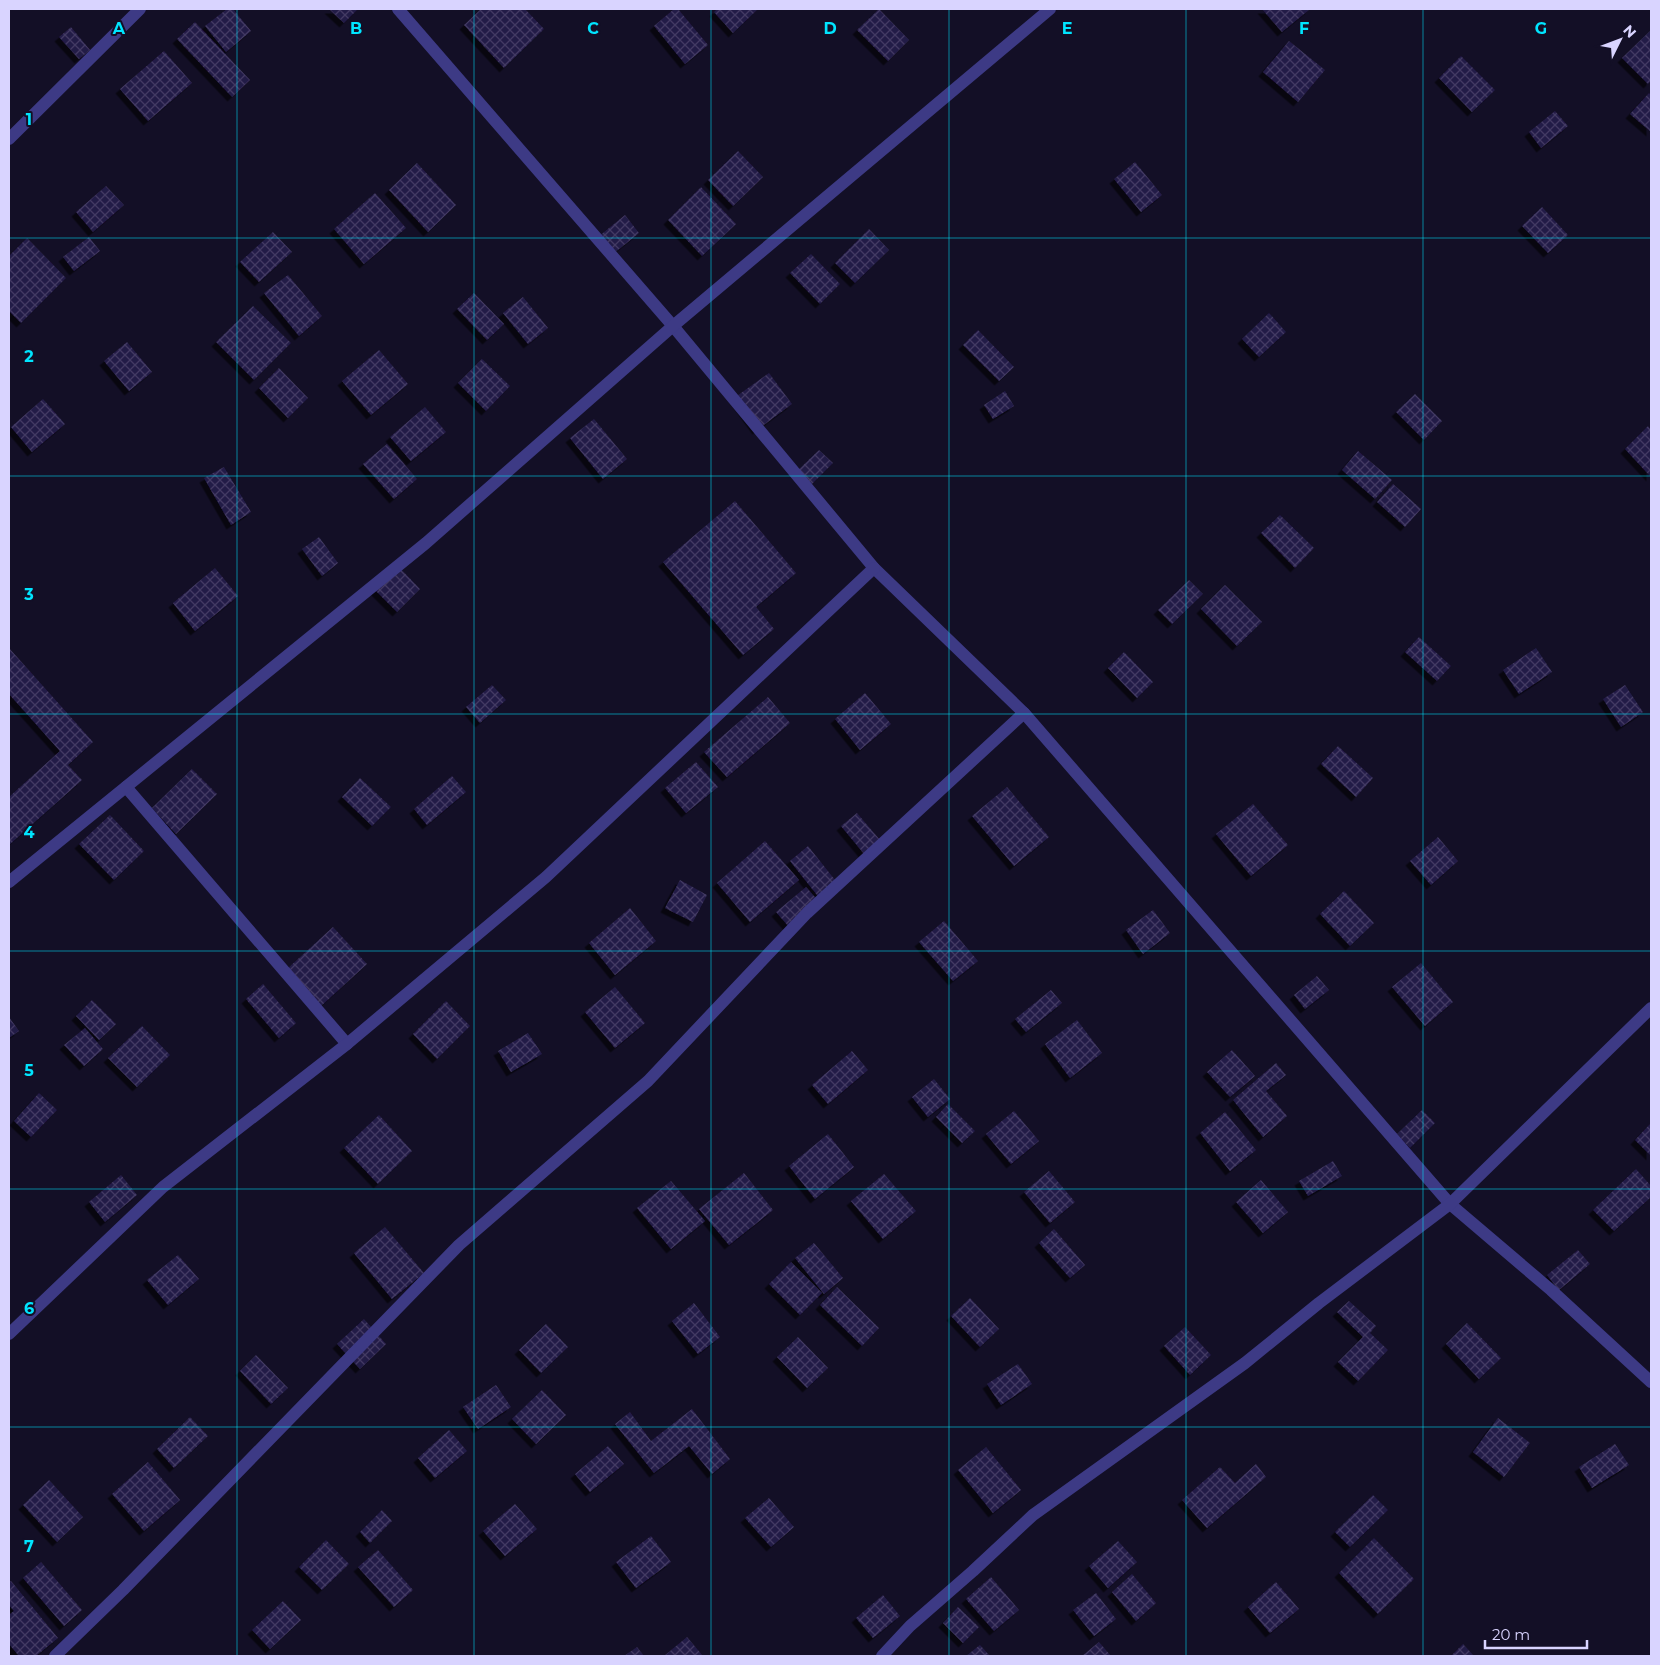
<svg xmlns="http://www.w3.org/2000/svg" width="1660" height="1665" font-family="Montserrat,sans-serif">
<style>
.building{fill:url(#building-cross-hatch);filter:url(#shadow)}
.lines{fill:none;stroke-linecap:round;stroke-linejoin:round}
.minor{stroke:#3d3a85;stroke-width:12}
.grid{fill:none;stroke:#00e5ff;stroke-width:1;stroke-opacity:0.55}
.grid-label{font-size:16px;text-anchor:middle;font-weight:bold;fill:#00e5ff;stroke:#130f26;stroke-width:4;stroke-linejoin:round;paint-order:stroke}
</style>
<defs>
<pattern id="building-cross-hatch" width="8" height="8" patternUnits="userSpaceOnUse" patternTransform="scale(1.25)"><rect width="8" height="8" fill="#241b47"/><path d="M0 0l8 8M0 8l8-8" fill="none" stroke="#433b63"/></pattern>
<filter id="shadow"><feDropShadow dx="-4.5" dy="4.5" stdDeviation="0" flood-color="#0009"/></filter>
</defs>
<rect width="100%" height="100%" fill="#130f26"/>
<g class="building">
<path d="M227 9H233L251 31 226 52 205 26Z"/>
<path d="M329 9H358L344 23Z"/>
<path d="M481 9H525L544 29 504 68 464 25Z"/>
<path d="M674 9H678L708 45 685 64 654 26Z"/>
<path d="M717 9H758L733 33 714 12Z"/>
<path d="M879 9 909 40 888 61 857 30Z"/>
<path d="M1262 9H1310L1282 32Z"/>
<path d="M195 22 250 80 232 97 177 39Z"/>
<path d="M71 27 90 50 79 59 59 37Z"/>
<path d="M1650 31 1651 32V81L1648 84 1622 58Z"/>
<path d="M1289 41 1325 70 1298 102 1263 72Z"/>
<path d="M164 51 192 83 148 121 120 89Z"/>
<path d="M1461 56 1495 90 1472 112 1439 78Z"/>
<path d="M1649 93 1651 95V132L1630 114Z"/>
<path d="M1555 111 1568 126 1541 148 1529 132Z"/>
<path d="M738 151 763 177 733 206 708 180Z"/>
<path d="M1135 162 1162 195 1141 212 1114 179Z"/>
<path d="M417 163 456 205 428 232 389 190Z"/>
<path d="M106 186 124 205 93 232 76 212Z"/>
<path d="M701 187 736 224 702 256 668 220Z"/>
<path d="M375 193 406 228 364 264 334 229Z"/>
<path d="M1542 207 1568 235 1548 253 1522 226Z"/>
<path d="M625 215 639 233 613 254 598 237Z"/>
<path d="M869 229 889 250 855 283 835 263Z"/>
<path d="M273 232 292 252 259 282 240 262Z"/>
<path d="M89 237 100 251 74 271 63 257Z"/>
<path d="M27 238 66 278 21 323 9 311V256Z"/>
<path d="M811 254 840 284 820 304 790 273Z"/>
<path d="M288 275 322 316 299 336 264 293Z"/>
<path d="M474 293 504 324 487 340 457 309Z"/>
<path d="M523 297 548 328 528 344 503 313Z"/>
<path d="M253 306 291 343 254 380 216 342Z"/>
<path d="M1269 313 1286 332 1259 357 1242 339Z"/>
<path d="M978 330 1014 367 999 381 963 345Z"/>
<path d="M127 342 152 372 129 391 104 361Z"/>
<path d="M379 350 408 384 371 415 342 381Z"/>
<path d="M482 359 510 386 486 411 458 383Z"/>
<path d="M279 368 308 398 288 418 259 388Z"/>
<path d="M769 373 792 404 757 430 734 398Z"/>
<path d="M1005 391 1014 406 993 419 984 405Z"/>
<path d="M1415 394 1442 421 1424 440 1396 412Z"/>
<path d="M43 399 65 424 32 452 11 427Z"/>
<path d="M425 407 446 432 411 461 390 437Z"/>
<path d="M594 419 627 459 603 479 570 438Z"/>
<path d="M1648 426 1651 430V477L1625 449Z"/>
<path d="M387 444 417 479 394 499 363 464Z"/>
<path d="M819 450 833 463 811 485 797 471Z"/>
<path d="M1358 451 1392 480 1375 499 1342 470Z"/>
<path d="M224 467 251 512 231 525 204 478Z"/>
<path d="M1393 484 1421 509 1405 527 1377 502Z"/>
<path d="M735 501 796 573 756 607 774 629 743 655 663 562Z"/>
<path d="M1280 515 1314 548 1295 568 1261 533Z"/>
<path d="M319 537 338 563 322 576 302 549Z"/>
<path d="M397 565 420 589 397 612 374 589Z"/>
<path d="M215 568 238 596 195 631 173 603Z"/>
<path d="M1189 580 1203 594 1172 624 1158 610Z"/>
<path d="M1225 585 1262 622 1237 646 1201 609Z"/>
<path d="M1419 637 1451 666 1437 681 1405 652Z"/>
<path d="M9 648 93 742 68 765 82 780 9 845V797L60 751 9 694Z"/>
<path d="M1536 648 1552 672 1519 694 1503 670Z"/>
<path d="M1124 652 1153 682 1137 698 1108 668Z"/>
<path d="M492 685 506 700 480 723 466 707Z"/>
<path d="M1625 685 1643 712 1621 727 1603 699Z"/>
<path d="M865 693 891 724 860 750 835 719Z"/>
<path d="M768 697 790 723 727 777 704 752Z"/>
<path d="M1338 746 1373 778 1356 797 1321 764Z"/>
<path d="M696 762 718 787 686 813 665 788Z"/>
<path d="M192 769 217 794 176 834 152 808Z"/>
<path d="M452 776 466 792 427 825 414 809Z"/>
<path d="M360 778 391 807 372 826 342 797Z"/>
<path d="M1007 787 1049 837 1014 866 972 816Z"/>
<path d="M1253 804 1288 845 1251 876 1216 834Z"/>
<path d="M857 813 886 847 870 861 841 826Z"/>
<path d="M110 815 144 851 114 880 79 844Z"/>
<path d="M1438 837 1458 861 1431 885 1410 861Z"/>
<path d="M765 841 799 880 750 922 717 883Z"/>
<path d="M808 846 839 885 821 900 790 861Z"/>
<path d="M680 880 707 895 693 922 665 908Z"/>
<path d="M806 887 820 903 790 928 776 912Z"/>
<path d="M1344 891 1374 923 1350 946 1320 914Z"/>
<path d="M630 908 656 941 615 975 589 943Z"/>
<path d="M1153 910 1170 933 1143 954 1126 930Z"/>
<path d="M944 921 978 961 953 981 919 942Z"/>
<path d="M333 927 367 964 321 1006 287 969Z"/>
<path d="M1421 963 1453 1002 1425 1026 1392 987Z"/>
<path d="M1317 976 1329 990 1305 1009 1294 995Z"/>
<path d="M263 984 296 1023 279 1038 246 999Z"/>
<path d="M615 987 645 1023 615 1048 585 1012Z"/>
<path d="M1051 990 1062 1003 1026 1032 1015 1019Z"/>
<path d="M92 1000 116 1024 99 1040 76 1016Z"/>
<path d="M446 1001 470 1026 437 1059 413 1034Z"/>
<path d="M9 1017 19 1031 9 1038Z"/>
<path d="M1077 1020 1102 1053 1070 1078 1045 1044Z"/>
<path d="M142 1026 170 1055 137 1087 108 1058Z"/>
<path d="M85 1028 103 1049 84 1066 64 1045Z"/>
<path d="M528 1033 542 1054 511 1072 498 1051Z"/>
<path d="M1232 1050 1255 1076 1230 1097 1207 1072Z"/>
<path d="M852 1051 868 1070 828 1104 812 1085Z"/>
<path d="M1276 1063 1286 1075 1266 1091 1287 1116 1263 1137 1233 1100Z"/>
<path d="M934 1079 950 1099 928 1117 912 1097Z"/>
<path d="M39 1093 57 1110 31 1137 14 1121Z"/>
<path d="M948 1104 975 1131 962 1143 936 1117Z"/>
<path d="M1422 1110 1435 1123 1410 1148 1397 1134Z"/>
<path d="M1014 1111 1039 1141 1011 1164 986 1134Z"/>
<path d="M1225 1112 1256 1150 1230 1171 1200 1133Z"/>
<path d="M379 1115 412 1151 378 1184 344 1148Z"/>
<path d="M1651 1123V1156L1635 1140Z"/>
<path d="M828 1134 854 1167 815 1199 789 1166Z"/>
<path d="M1333 1161 1342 1176 1308 1196 1299 1181Z"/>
<path d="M1636 1169 1651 1186V1197L1614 1231 1593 1210Z"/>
<path d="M1049 1171 1075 1202 1050 1223 1024 1192Z"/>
<path d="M744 1173 773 1210 729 1245 699 1209Z"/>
<path d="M884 1174 916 1211 883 1239 851 1201Z"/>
<path d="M121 1175 137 1195 105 1222 89 1202Z"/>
<path d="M1261 1180 1288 1212 1263 1233 1236 1202Z"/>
<path d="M671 1181 705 1221 671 1249 637 1208Z"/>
<path d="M385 1227 424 1273 392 1299 354 1253Z"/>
<path d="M1054 1229 1085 1265 1070 1278 1039 1243Z"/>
<path d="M814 1243 843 1278 824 1294 795 1258Z"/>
<path d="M1578 1250 1590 1264 1559 1290 1547 1275Z"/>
<path d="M178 1255 199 1279 168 1305 147 1280Z"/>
<path d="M791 1262 822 1293 800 1315 769 1284Z"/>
<path d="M837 1287 879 1328 862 1346 820 1305Z"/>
<path d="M970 1298 999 1329 980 1347 951 1316Z"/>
<path d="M1349 1301 1376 1326 1370 1333 1388 1350 1358 1381 1338 1362 1363 1337 1337 1312Z"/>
<path d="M694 1303 720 1337 698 1354 672 1321Z"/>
<path d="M364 1319 386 1344 360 1369 337 1344Z"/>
<path d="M1467 1323 1501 1358 1479 1379 1446 1344Z"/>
<path d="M546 1324 568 1347 541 1373 519 1350Z"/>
<path d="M1185 1327 1211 1355 1190 1375 1164 1346Z"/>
<path d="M798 1337 828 1368 807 1388 777 1357Z"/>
<path d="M256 1355 288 1388 271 1404 240 1371Z"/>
<path d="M1018 1364 1032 1384 1001 1405 987 1384Z"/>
<path d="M496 1385 511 1407 478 1429 463 1407Z"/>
<path d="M542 1390 566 1415 536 1444 512 1419Z"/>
<path d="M692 1409 730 1459 712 1474 689 1446 654 1473 615 1424 630 1412 651 1441Z"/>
<path d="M190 1417 208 1436 174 1468 157 1449Z"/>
<path d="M1498 1418 1530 1443 1504 1477 1473 1452Z"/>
<path d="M449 1430 467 1451 435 1478 418 1458Z"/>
<path d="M1615 1444 1629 1465 1592 1488 1579 1467Z"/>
<path d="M608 1446 624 1464 590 1492 575 1474Z"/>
<path d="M986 1447 1021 1490 993 1513 958 1470Z"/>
<path d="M148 1462 180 1500 144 1531 112 1494Z"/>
<path d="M1256 1464 1266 1477 1207 1528 1182 1500 1220 1467 1235 1483Z"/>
<path d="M49 1480 83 1517 57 1542 23 1505Z"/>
<path d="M1373 1495 1388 1510 1350 1547 1335 1532Z"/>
<path d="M769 1498 794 1527 771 1547 745 1518Z"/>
<path d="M515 1504 537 1529 505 1556 483 1531Z"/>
<path d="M382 1510 392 1521 370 1543 360 1532Z"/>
<path d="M651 1536 671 1562 636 1588 616 1562Z"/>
<path d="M1374 1538 1414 1579 1378 1614 1339 1573Z"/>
<path d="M326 1540 349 1564 322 1590 299 1567Z"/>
<path d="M1118 1541 1137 1562 1108 1588 1089 1566Z"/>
<path d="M378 1550 413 1590 394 1607 358 1567Z"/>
<path d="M41 1562 82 1610 64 1626 23 1578Z"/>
<path d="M1132 1574 1156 1603 1136 1621 1112 1592Z"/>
<path d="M991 1577 1019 1610 994 1631 966 1599Z"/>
<path d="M11 1581 58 1638 36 1656H19L9 1644V1615L14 1611 9 1605V1582Z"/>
<path d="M1276 1582 1299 1609 1270 1633 1248 1607Z"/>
<path d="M1096 1593 1116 1619 1094 1636 1073 1610Z"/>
<path d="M883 1595 900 1616 873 1638 856 1618Z"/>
<path d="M283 1601 301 1620 270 1649 252 1630Z"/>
<path d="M958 1607 979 1627 963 1643 943 1623Z"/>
<path d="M687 1637 703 1656H664Z"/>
<path d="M1099 1642 1111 1656H1082Z"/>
<path d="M1463 1644 1474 1656H1451Z"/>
<path d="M980 1645 990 1656H966Z"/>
<path d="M637 1647 644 1656H624Z"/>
</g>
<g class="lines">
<g class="minor">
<path d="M398 9 673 326 874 568 1024 713 1450 1204 1551 1290 1651 1382"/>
<path d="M9 139 140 9"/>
<path d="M126 787 347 1044"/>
<path d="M9 882 426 543 673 326 1050 9"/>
<path d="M9 1334 163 1187 347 1044 546 877 874 568"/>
<path d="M55 1656 123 1590 459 1245 648 1081 807 913 1024 713"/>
<path d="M882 1656 910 1626 973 1571 1033 1515 1245 1363 1319 1303 1450 1204 1651 1008"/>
</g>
</g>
<path class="grid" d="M237 9V1656M474 9V1656M711 9V1656M949 9V1656M1186 9V1656M1423 9V1656M9 238H1651M9 476H1651M9 714H1651M9 951H1651M9 1189H1651M9 1427H1651"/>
<g class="grid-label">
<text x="119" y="34">A</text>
<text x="356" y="34">B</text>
<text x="593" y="34">C</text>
<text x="830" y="34">D</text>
<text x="1067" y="34">E</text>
<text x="1304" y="34">F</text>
<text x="1541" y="34">G</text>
<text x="29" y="125">1</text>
<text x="29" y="362">2</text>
<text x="29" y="600">3</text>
<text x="29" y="838">4</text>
<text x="29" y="1076">5</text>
<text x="29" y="1314">6</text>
<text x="29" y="1552">7</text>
</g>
<rect width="1660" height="1665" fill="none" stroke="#d9d4ff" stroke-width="20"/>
<g transform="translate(1620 40) rotate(48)" stroke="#130f26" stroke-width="4" paint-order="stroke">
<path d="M0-4L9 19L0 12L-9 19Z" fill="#d9d4ff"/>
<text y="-8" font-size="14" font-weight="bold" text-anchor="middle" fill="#d9d4ff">N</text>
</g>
<path d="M1485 1640v8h102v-8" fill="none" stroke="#d9d4ff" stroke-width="2.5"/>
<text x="1492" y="1640" font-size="15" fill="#d9d4ff" stroke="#130f26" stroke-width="4" paint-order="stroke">20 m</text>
</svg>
